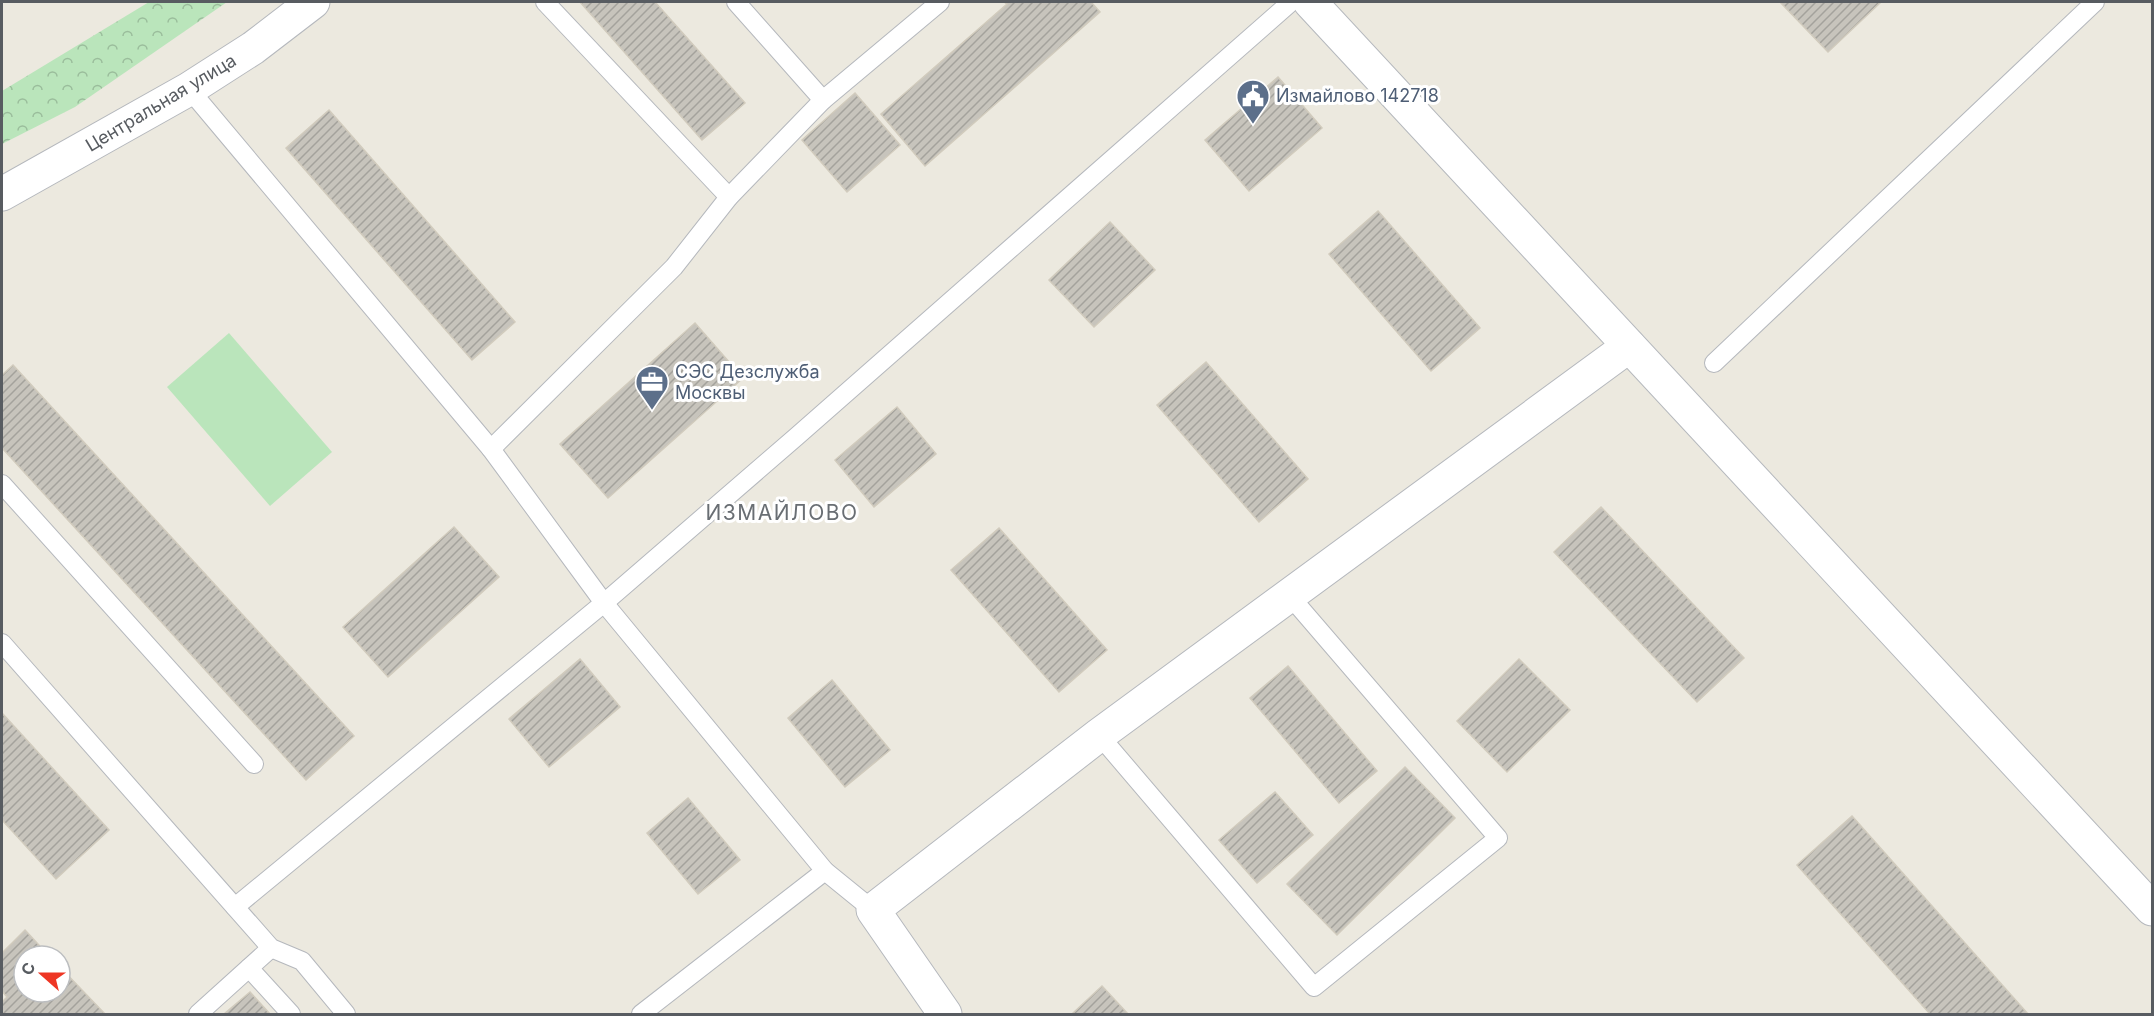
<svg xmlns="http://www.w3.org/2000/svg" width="2154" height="1016" font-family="Inter,sans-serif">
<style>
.forest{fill:url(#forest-crowns)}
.park{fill:#bae5bb}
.building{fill:url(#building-hatch);stroke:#d1cbbd;stroke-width:1.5}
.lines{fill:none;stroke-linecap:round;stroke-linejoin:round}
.service-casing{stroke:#b5b8bd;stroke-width:20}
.minor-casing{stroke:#b5b8bd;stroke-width:35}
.tertiary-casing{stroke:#b5b8bd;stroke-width:35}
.service{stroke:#fff;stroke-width:18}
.minor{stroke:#fff;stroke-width:33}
.tertiary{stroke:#fff;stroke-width:33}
.labels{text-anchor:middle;stroke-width:6;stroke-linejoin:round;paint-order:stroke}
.service-label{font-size:18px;fill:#4e5e75;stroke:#fff;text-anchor:start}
.street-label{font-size:18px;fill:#585c61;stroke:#fff}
.quarter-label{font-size:21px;letter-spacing:1.5px;fill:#696e73;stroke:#fff}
</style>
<defs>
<pattern id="forest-crowns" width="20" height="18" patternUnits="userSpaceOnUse" patternTransform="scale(1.5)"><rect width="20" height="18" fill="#bae5bb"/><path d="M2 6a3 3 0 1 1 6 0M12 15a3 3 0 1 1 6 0" fill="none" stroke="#9abd9b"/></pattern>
<pattern id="building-hatch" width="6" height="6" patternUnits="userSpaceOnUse" patternTransform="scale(1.5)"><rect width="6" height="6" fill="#c7c4bc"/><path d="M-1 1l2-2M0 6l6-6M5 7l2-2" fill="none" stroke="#a4a29c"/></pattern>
</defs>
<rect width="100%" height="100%" fill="#ece9df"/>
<path class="forest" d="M149 2H227L75 107 2 144V91Z"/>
<path class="park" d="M229 333 332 452 270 506 167 387Z"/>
<g class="building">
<path d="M580 2H655L745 103 702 140Z"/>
<path d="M1004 2H1091L1100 12 925 166 881 114 1007 4Z"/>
<path d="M1780 2H1881L1828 52Z"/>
<path d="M1278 77 1322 128 1249 191 1205 140Z"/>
<path d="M855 93 900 145 847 192 802 140Z"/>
<path d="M329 110 515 322 472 360 286 148Z"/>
<path d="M1378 211 1480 328 1431 371 1329 254Z"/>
<path d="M1110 222 1155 270 1094 327 1049 280Z"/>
<path d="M695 323 743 378 608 498 560 444Z"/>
<path d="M1206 362 1308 479 1259 522 1157 405Z"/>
<path d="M13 365 354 736 306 780 2 448V375Z"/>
<path d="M897 407 936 454 874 507 835 460Z"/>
<path d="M1601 507 1744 658 1697 702 1554 552Z"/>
<path d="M454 527 499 577 388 677 343 627Z"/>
<path d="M999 528 1107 650 1059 692 951 570Z"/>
<path d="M580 659 620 707 549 767 509 719Z"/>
<path d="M1519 659 1570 710 1507 772 1457 721Z"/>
<path d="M1288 666 1377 771 1339 803 1250 698Z"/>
<path d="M832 680 890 750 845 787 788 718Z"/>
<path d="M2 713 109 830 56 879 2 820Z"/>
<path d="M1405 767 1455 818 1337 935 1287 884Z"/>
<path d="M1275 792 1313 835 1257 883 1219 840Z"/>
<path d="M688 798 740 860 698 894 647 833Z"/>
<path d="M1852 816 2028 1014H1930L1797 865Z"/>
<path d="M25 930 49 956H24V992H60V967L105 1014H2V1002L7 997 2 991V953Z"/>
<path d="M1102 986 1128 1014H1072Z"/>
<path d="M250 992 270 1014H224Z"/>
</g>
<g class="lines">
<g class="service-casing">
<g id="service">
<path d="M545 2 729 197"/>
<path d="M736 2 823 100 729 197 674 267 491 449 604 603 825 871"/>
<path d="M189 89 491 449"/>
<path d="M823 100 940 2"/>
<path d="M1714 363 2095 2"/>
<path d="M2 484 254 764"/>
<path d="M2 643 271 948 302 961 346 1014"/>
<path d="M1099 735 1314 987 1498 838 1289 595"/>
<path d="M235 907 604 603 796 437 1291 2"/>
<path d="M249 968 291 1014"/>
<path d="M198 1014 271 948"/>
<path d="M641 1014 825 871 873 910"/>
</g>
</g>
<g class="minor-casing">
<g id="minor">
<path d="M1310 2 2152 909"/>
<path d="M945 1014 873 910 1099 735 1629 346"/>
</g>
</g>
<g class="tertiary-casing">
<path id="tertiary" d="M2 194 189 89 253 48 313 2"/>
</g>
<use href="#service" class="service"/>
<use href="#minor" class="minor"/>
<use href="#tertiary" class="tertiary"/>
</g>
<defs>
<g id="civic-pin" transform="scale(1.725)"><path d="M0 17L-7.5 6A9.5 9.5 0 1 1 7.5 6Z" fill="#5c6f8a" stroke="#fff"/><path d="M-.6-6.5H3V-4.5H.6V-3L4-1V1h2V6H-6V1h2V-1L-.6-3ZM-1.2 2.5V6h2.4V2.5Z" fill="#fff"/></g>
<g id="office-pin" transform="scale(1.725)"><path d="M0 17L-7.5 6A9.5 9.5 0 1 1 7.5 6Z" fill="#5c6f8a" stroke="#fff"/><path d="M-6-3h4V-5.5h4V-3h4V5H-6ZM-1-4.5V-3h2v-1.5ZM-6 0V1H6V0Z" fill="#fff"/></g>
</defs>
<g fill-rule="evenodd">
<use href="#civic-pin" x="1253" y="96"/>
<use href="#office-pin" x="652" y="382"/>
</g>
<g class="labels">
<g class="service-label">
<text x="1276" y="102">Измайлово 142718</text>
<text x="675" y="378">СЭС Дезслужба<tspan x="675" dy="21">Москвы</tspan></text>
</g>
<g class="street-label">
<text transform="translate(161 103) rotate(-31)" y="6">Центральная улица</text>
</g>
<g class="quarter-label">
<text x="782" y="520">ИЗМАЙЛОВО</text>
</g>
</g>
<rect width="2154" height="1016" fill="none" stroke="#585c61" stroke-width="6"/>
<g transform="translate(42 974) rotate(291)"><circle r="28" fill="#ffffff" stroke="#bcbec0" stroke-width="1.5"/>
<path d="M0-4.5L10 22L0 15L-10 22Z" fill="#ee3624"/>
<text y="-9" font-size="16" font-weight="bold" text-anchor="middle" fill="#585c61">С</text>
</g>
</svg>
